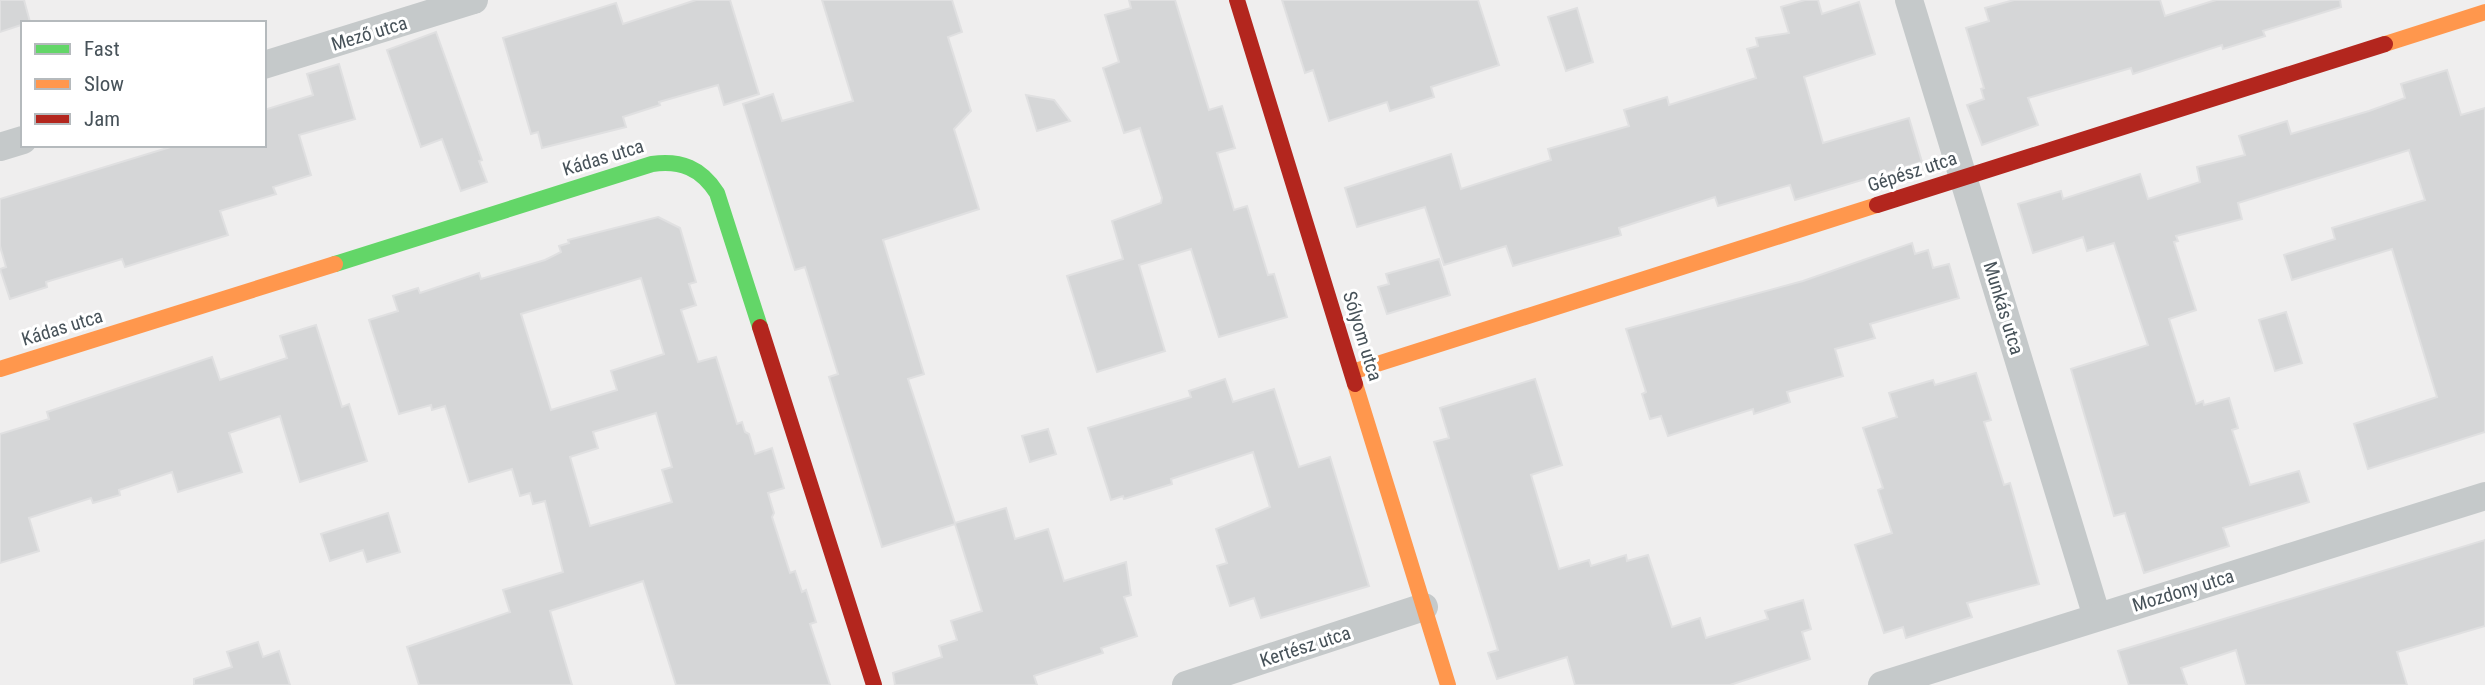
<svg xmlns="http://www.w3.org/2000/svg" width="2485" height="685" font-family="'Roboto Condensed',sans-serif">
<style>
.building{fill:#d5d6d7;stroke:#e0e0e1;stroke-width:2;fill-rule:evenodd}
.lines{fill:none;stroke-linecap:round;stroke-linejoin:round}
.street{stroke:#c5c9ca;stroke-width:28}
.fast{stroke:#63d668;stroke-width:16}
.slow{stroke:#ff974d;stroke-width:16}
.jam{stroke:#b3261e;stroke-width:16}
.labels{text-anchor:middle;stroke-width:6;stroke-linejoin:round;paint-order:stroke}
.street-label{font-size:19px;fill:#475259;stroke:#fff}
</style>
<rect width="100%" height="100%" fill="#efeeee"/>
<g class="building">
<path d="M0 0H24L30 22 0 32Z"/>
<path d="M696 0H730L759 94 724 105 718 85 659 102 660 105 623 117 626 127 542 148 538 132 531 134 503 38 616 3 623 24Z"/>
<path d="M822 0H952L962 32 948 37 971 111 954 129 979 209 883 240 924 374 908 379 955 523 1006 508 1015 539 1048 529 1064 581 1126 562 1131 595 1124 597 1137 636 1101 648 1103 653 1034 676 1037 685H895L893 673 942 657 939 646 957 640 951 621 982 611 955 524 882 547 829 377 838 374 805 267 795 270 743 104 773 94 782 121 853 101Z"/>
<path d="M1129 0H1175L1209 110 1222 106 1235 148 1217 153 1234 210 1247 206 1268 275 1274 274 1287 317 1219 337 1191 249 1139 265 1165 351 1097 372 1067 276 1123 259 1112 221 1161 203 1162 198 1140 128 1124 133 1103 68 1119 62 1105 15 1131 8Z"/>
<path d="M1282 0H1478L1499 65 1431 87 1434 97 1390 111 1387 102 1329 121 1313 70 1305 73Z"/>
<path d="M1805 0H1818L1822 14 1859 2 1875 54 1804 77 1823 143 1909 118 1922 162 1795 200 1790 185 1718 206 1715 197 1619 228 1621 235 1513 266 1506 246 1444 265 1425 207 1357 227 1345 188 1451 154 1461 189 1551 160 1548 149 1629 126 1624 110 1667 97 1669 105 1756 78 1747 49 1758 46 1756 38 1789 33 1781 7Z"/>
<path d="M2014 0H2160L2165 16 2216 0H2340L2341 7 2263 31 2265 36 2223 49 2222 45 2133 74 2131 68 2028 98 2038 125 1982 145 1967 105 1984 99 1981 89 1984 88 1966 28 1989 21 1985 8Z"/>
<path d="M1577 8 1593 62 1566 71 1548 17Z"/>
<path d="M436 32 482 160 479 161 487 182 461 191 442 139 421 147 387 50Z"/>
<path d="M339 64 355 119 299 135 311 175 273 187 276 194 220 211 228 235 125 267 122 259 46 282 47 287 10 299 0 269 6 267 0 246V199L177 145H264V110L313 95 307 74Z"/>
<path d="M2447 70 2461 115 2485 108V432L2368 469 2354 424 2437 397 2392 249 2292 280 2284 255 2335 239 2332 228 2425 200 2409 150 2238 203 2242 219 2176 236 2178 241 2174 242 2196 310 2169 319 2196 404 2203 401 2204 405 2229 398 2238 428 2232 430 2250 485 2299 471 2309 502 2223 528 2229 546 2144 573 2125 513 2114 516 2071 369 2148 345 2114 243 2087 251 2083 237 2033 253 2018 204 2061 191 2063 199 2140 174 2148 199 2200 182 2197 167 2245 155 2239 136 2287 121 2291 134 2369 111 2405 98 2401 84Z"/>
<path d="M1026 95 1054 100 1070 121 1037 131Z"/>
<path d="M658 217 680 228 696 282 689 284 696 305 681 310 698 362 716 357 737 424 742 422 745 432 749 434 755 454 772 448 784 488 768 493 774 513 772 517 790 573 795 571 802 592 806 590 816 622 810 624 830 685H676L643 581 550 611 572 685H419L407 647 510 612 503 590 563 572 545 501 533 504 530 493 520 496 512 469 469 482 445 406 432 410 431 405 399 414 369 320 398 311 393 296 418 288 420 293 479 273 481 279 545 260 561 252 559 246 569 243 568 240ZM641 278 664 354 611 371 617 390 551 410 521 314ZM656 413 672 467 662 470 672 502 590 526 570 457 598 448 593 432Z"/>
<path d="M1912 243 1915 254 1928 250 1933 268 1949 264 1959 298 1870 324 1875 338 1835 349 1843 376 1787 392 1790 402 1754 414 1753 409 1668 436 1661 416 1650 419 1642 394 1646 392 1626 329 1803 281Z"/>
<path d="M1439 259 1450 295 1387 314 1378 287 1389 284 1386 274Z"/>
<path d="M2286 312 2302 363 2275 371 2259 320Z"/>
<path d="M316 325 342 407 349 404 367 461 300 482 280 416 229 433 242 472 178 492 172 472 119 490 120 495 93 503 91 498 29 518 39 551 0 563V434L49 419 47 412 212 357 220 380 287 358 280 336Z"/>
<path d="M1976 373 1991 420 1984 422 2004 485 2010 483 2039 584 1967 603 1972 617 1906 638 1903 627 1884 633 1855 545 1892 533 1878 490 1883 488 1863 428 1897 417 1889 393 1933 380 1935 385Z"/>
<path d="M1225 379 1233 402 1274 389 1299 467 1330 457 1369 586 1261 618 1254 598 1230 606 1217 566 1227 563 1216 529 1270 507 1253 452 1171 479 1172 484 1124 499 1123 496 1111 500 1088 428 1191 397 1189 391Z"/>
<path d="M1535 379 1562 465 1531 475 1559 569 1589 560 1591 566 1626 555 1627 561 1648 555 1672 627 1700 618 1706 638 1768 619 1765 611 1803 600 1811 629 1802 632 1810 659 1730 685H1575L1567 657 1497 679 1488 653 1498 650 1434 442 1449 438 1440 408Z"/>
<path d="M1048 429 1056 454 1030 462 1022 436Z"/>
<path d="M388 513 400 552 367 562 363 550 330 561 321 534Z"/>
<path d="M2485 540V626L2397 652 2407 685H2246L2236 650 2181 668 2187 685H2129L2118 651Z"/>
<path d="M258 642 263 657 279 651 290 685H194V679L232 667 227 652Z"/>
</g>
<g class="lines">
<g class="street">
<path d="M1909 0 2097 617"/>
<path d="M264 65 474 0"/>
<path d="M0 147 23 140"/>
<path d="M1186 685 1424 607"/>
<path d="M1882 685 2485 496"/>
</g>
<path class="fast" d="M335 264 652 164C681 160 701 168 717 193L760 327"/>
<g class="slow">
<path d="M2385 44 2485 12"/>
<path d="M0 369 335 264"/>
<path d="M1352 372 1877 205"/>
<path d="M1355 384 1448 685"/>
</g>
<g class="jam">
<path d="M1237 0 1355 384"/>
<path d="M1877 205 2385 44"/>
<path d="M760 327 874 685"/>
</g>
</g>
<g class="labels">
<g class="street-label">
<text transform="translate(369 33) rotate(-17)" y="7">Mező utca</text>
<text transform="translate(603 157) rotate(-17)" y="7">Kádas utca</text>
<text transform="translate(1912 171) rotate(-18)" y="7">Gépész utca</text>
<text transform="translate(2004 308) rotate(73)" y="7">Munkás utca</text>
<text transform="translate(62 327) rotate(-17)" y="7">Kádas utca</text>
<text transform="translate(1363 336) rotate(73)" y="7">Sólyom utca</text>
<text transform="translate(2183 590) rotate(-17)" y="7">Mozdony utca</text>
<text transform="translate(1305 646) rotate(-18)" y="7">Kertész utca</text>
</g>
</g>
<rect x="21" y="21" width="245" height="126" fill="#ffffff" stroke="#b5babd" stroke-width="2"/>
<rect x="35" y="44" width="35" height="10" fill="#63d668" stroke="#b5babd" stroke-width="2"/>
<text x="84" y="56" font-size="21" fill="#475259">Fast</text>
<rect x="35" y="79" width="35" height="10" fill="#ff974d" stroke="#b5babd" stroke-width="2"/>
<text x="84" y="91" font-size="21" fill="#475259">Slow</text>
<rect x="35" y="114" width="35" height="10" fill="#b3261e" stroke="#b5babd" stroke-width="2"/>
<text x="84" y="126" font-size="21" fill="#475259">Jam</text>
</svg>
